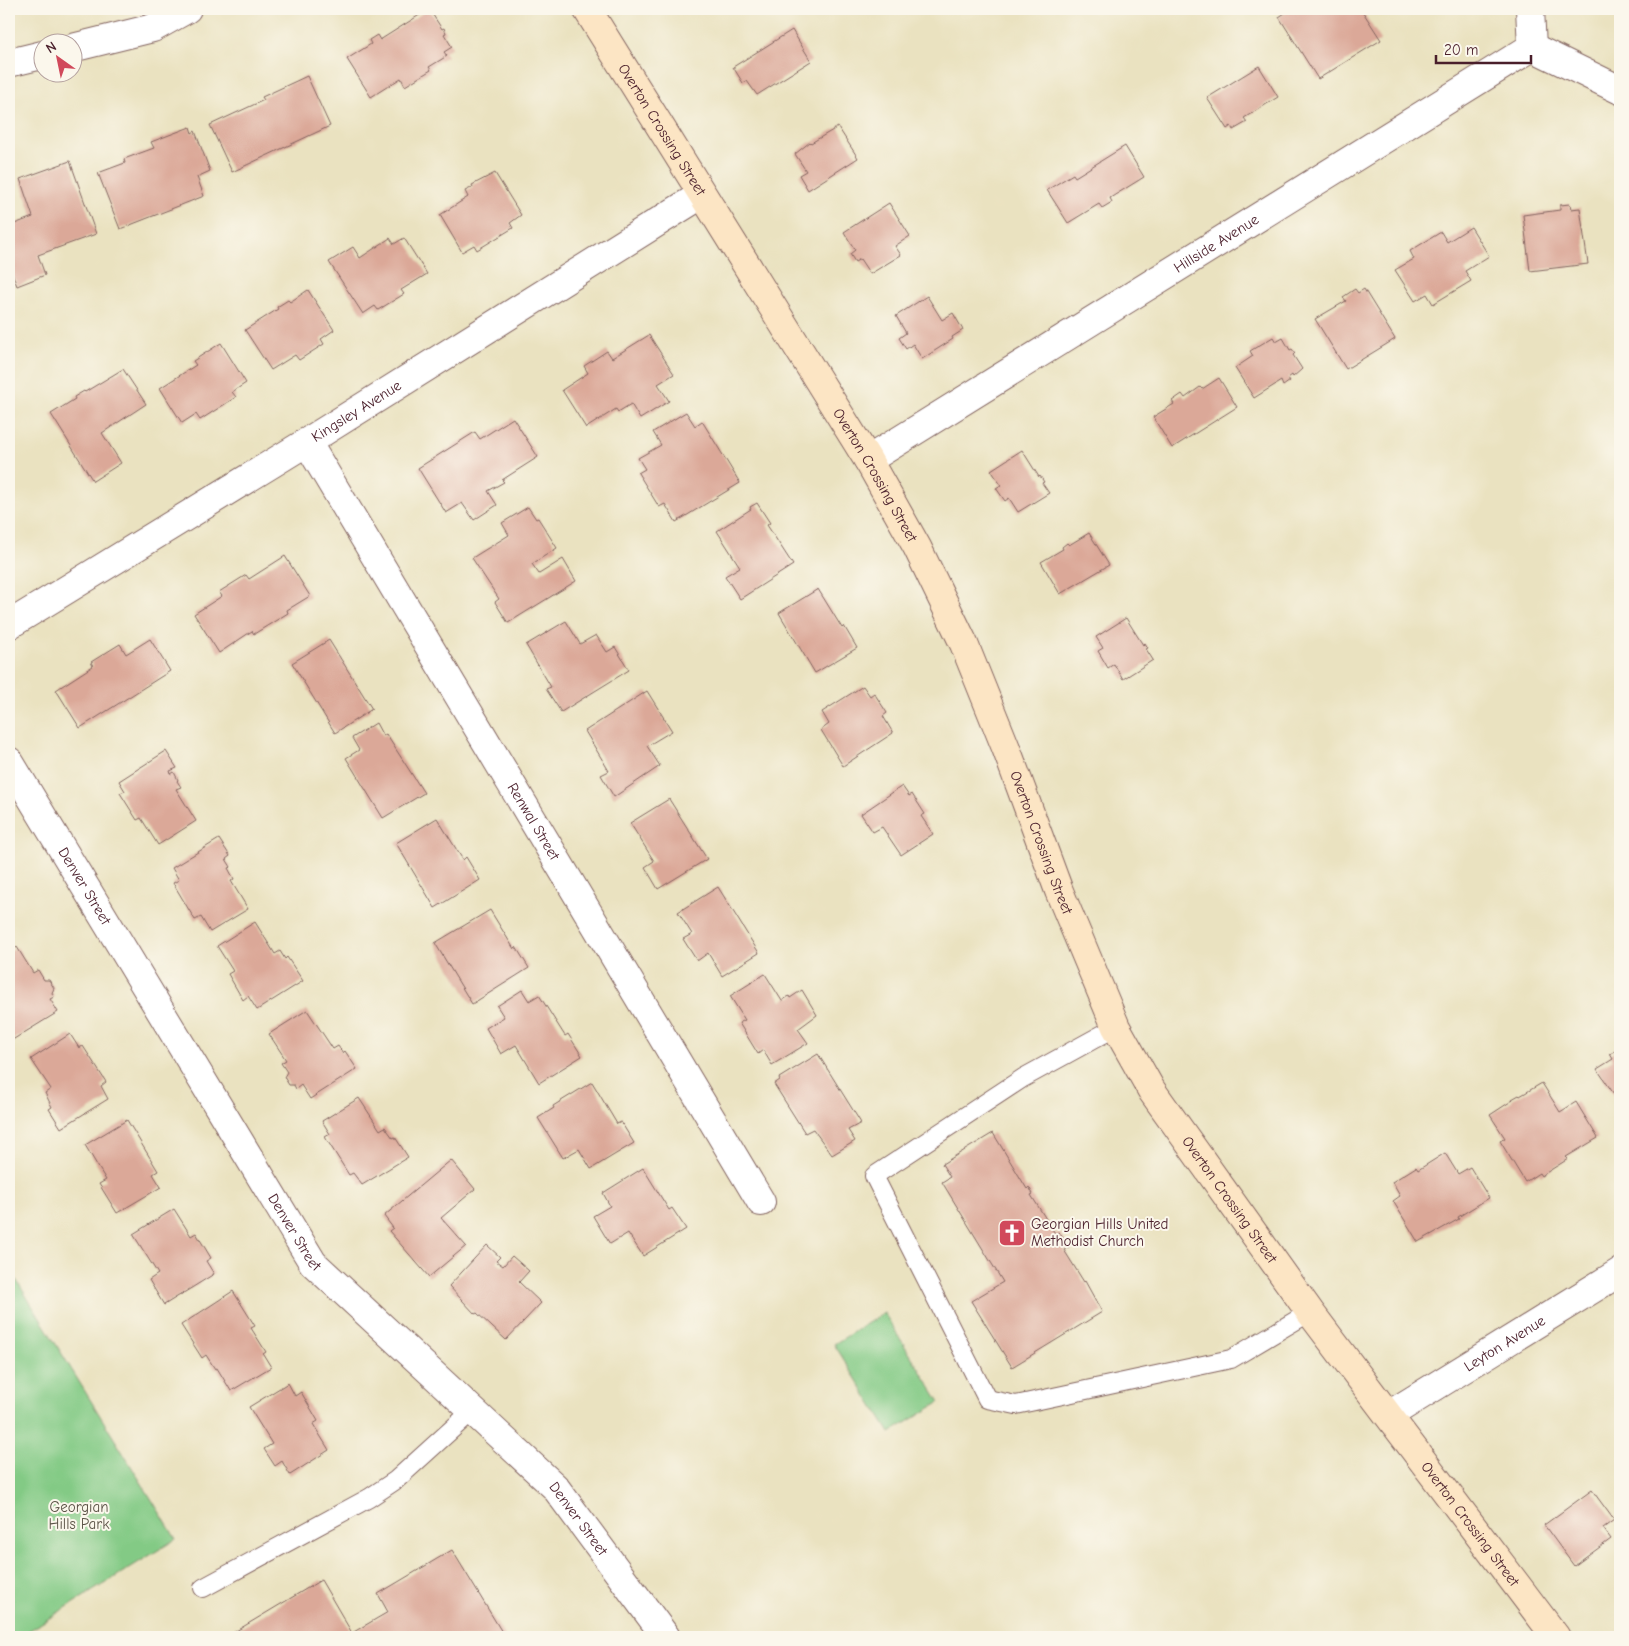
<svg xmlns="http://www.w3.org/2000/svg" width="1629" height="1646" font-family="'Comic Neue',sans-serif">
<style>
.green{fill:#83ca85;stroke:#667458}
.building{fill:#dba898}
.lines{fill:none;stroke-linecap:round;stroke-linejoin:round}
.lane-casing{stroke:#82635f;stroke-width:20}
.street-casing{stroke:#82635f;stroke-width:30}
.secondary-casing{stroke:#82635f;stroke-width:30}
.lane{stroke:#fff;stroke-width:18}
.street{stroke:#fff;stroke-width:28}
.secondary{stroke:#fce5c4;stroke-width:28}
.labels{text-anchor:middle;stroke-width:4;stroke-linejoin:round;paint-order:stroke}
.street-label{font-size:15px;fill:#4a1f2b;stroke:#fbf7ec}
.poi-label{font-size:15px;fill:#4a1f2b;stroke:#fbf7ec;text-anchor:start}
.park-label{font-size:15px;fill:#5b5246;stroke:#fbf7ec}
</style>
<rect width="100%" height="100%" fill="#fbf7ec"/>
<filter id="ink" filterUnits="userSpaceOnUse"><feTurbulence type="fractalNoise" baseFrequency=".02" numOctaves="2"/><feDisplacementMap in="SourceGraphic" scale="10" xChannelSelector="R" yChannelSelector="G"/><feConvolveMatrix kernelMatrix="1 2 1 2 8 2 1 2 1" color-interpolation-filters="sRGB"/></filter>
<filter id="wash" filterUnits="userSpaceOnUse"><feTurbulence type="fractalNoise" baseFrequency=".0096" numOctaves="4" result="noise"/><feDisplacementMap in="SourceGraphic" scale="20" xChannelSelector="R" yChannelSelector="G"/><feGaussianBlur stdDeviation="1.12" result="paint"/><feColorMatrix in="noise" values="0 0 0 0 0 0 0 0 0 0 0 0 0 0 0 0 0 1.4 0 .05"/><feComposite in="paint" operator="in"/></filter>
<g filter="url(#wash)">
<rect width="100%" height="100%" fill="#eae2c0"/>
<g class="green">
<path d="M9 1268 176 1539 19 1637H9Z"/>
<path d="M884 1313 940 1402 890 1433 834 1344Z"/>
</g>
<g id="blocks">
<g class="building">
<path d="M429 9 442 29 444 28 446 33 444 34 452 47 444 52 447 56 429 67 431 70 405 86 401 78 371 97 347 59 371 44 369 40 377 35 380 40Z"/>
<path d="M1291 9H1361L1381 40 1318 79 1279 17Z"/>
<path d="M792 30 811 61 757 95 747 81 743 83 733 67Z"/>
<path d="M1259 66 1278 97 1244 118 1247 122 1233 130 1231 126 1227 129 1207 98Z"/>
<path d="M307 76 330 126 232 172 210 125 264 100 262 97Z"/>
<path d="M190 127 192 133 195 131 210 171 197 177 204 196 120 229 98 173 125 163 124 159 154 148 151 142Z"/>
<path d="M838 127 858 158 808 190 799 175 806 171 795 154 810 142 811 143Z"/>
<path d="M1125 146 1144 177 1110 198 1112 202 1102 208 1099 204 1068 223 1047 190 1073 174 1075 177Z"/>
<path d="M70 161 96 234 38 255 45 275 17 286 9 265V226L33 217 20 179Z"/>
<path d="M495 173 521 215 510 223 513 228 477 250 474 245 462 252 440 215 468 197 465 191 473 187 472 185Z"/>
<path d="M889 203 910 236 895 246 901 255 870 274 860 259 855 262 850 254 855 250 844 232Z"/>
<path d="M1570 204 1571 209 1580 208 1588 264 1530 271 1523 215 1560 210V205Z"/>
<path d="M1471 227 1489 256 1465 271 1471 281 1433 304 1427 294 1415 301 1395 270 1414 259 1410 251 1441 232 1447 242Z"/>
<path d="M390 238 394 244 404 238 427 274 401 290 404 294 378 310 375 306 363 314 329 262 353 247 360 258Z"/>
<path d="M1355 289 1358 293 1364 289 1395 339 1346 369 1315 319 1346 301 1343 297Z"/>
<path d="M308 290 334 330 321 339 324 344 299 360 295 355 271 370 245 330 278 309 277 307 288 300 290 302Z"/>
<path d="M927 296 942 320 953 313 963 330 952 337 953 339 922 359 913 344 906 349 899 338 906 333 896 316Z"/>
<path d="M649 335 674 374 658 384 669 401 640 419 631 404 618 412 616 409 586 428 562 390 588 373 584 366 607 351 612 358Z"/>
<path d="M1273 337 1276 342 1283 338 1290 350 1292 349 1295 353 1293 355 1302 369 1293 377 1292 375 1288 378 1290 381 1283 386 1281 381 1254 398 1235 368 1253 356 1250 351Z"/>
<path d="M221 343 246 383 232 392 236 397 200 420 196 414 182 423 160 388 196 365 193 361Z"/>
<path d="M123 369 146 404 102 433 121 463 93 481 51 414 75 399 74 397 84 391 85 392Z"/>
<path d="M1219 378 1237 407 1172 448 1153 417 1174 404 1172 401 1182 394 1185 398 1200 387 1202 389Z"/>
<path d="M686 412 695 426 702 421 740 483 676 522 665 504 659 507 638 473 645 469 638 458 661 445 653 432Z"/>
<path d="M513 418 538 457 502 480 504 482 488 491 497 505 474 520 462 503 446 513 418 468 475 432 480 439Z"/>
<path d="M1022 450 1039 477 1040 476 1044 482 1042 483 1049 493 1018 512 1009 498 1005 501 996 488 1001 485 991 470Z"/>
<path d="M757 503 770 523 767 525 793 565 740 599 725 576 740 567 717 531 751 509 750 507Z"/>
<path d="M528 507 536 519 538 518 557 548 532 564 539 574 563 559 576 581 508 623 495 602 499 599 472 558 509 535 502 523Z"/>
<path d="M1089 533 1109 565 1060 594 1041 562 1063 549 1062 547 1067 543 1069 545Z"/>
<path d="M285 556 310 596 287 610 288 613 254 634 252 631 219 653 194 614 222 596 219 592 246 575 249 579Z"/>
<path d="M818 589 842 628 844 626 857 648 815 673 779 613Z"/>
<path d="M1126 618 1143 645 1145 643 1148 648 1146 649 1153 660 1123 679 1114 664 1108 668 1098 651 1103 648 1096 637Z"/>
<path d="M566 621 580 644 596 635 607 652 615 647 629 670 561 712 546 689 551 687 526 645Z"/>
<path d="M150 639 170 671 80 728 56 690 93 666 91 662 120 644 126 654Z"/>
<path d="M329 640 372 709 335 733 292 663Z"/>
<path d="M863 686 870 696 874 693 887 713 883 716 893 733 843 766 821 730 829 724 822 712Z"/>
<path d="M647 691 672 731 647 746 660 766 614 797 601 775 609 771 585 731Z"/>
<path d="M376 723 383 736 386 734 424 793 383 818 346 758 359 750 352 738Z"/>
<path d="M166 751 177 768 170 771 171 774 174 772 178 780 177 781 181 787 176 789 196 821 158 845 141 818 137 820 120 793 125 791 119 781Z"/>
<path d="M902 786 909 796 912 794 925 814 921 816 933 834 901 855 882 827 873 832 861 814Z"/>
<path d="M669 799 707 859 658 889 645 867 654 861 630 823Z"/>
<path d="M437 818 463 860 466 857 480 880 435 908 396 843Z"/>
<path d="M219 839 230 856 226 859 231 867 228 868 234 879 231 881 248 909 210 932 201 917 195 920 173 883 179 880 172 868Z"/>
<path d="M718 887 759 953 722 976 708 953 697 961 683 939 692 934 678 912Z"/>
<path d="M490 910 514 949 516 947 529 968 472 1004 435 943Z"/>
<path d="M255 922 275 954 280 951 285 959 287 957 303 981 257 1010 248 996 243 1000 228 974 233 971 217 946Z"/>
<path d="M17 947 33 973 38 970 44 980H49L54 988 52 993 54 997 50 999 58 1012 9 1042V952Z"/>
<path d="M765 974 782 1001 789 996 790 998 802 990 817 1015 798 1029 808 1043 772 1065 763 1050 758 1054 739 1023 745 1020 730 996Z"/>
<path d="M522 990 529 1001 539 995 565 1036 568 1034 582 1056 539 1083 516 1045 501 1054 486 1028 504 1017 497 1006Z"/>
<path d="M307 1010 333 1049 338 1046 343 1053 345 1051 357 1069 310 1099 301 1085 296 1089 294 1085H289L284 1077 287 1072 281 1063 286 1060 269 1034Z"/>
<path d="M70 1034 79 1048 83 1046 106 1082 101 1086 108 1099 61 1128 49 1109 52 1107 45 1093 51 1089 31 1059Z"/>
<path d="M1620 1048V1103L1597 1069 1613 1059 1610 1054Z"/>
<path d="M818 1054 861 1123 848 1130 855 1141 832 1155 813 1129 805 1133 774 1084 780 1080 779 1078Z"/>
<path d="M592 1082 617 1124 621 1122 634 1143 591 1169 579 1149 563 1158 538 1118 554 1108 553 1106Z"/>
<path d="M1542 1083 1560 1112 1576 1102 1598 1138 1566 1157 1568 1159 1541 1176 1539 1173 1525 1182 1500 1141 1505 1138 1490 1115 1513 1100 1512 1099 1519 1095 1520 1096Z"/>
<path d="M359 1098 380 1130 385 1127 393 1138 395 1137 408 1157 362 1185 353 1173 349 1175 325 1137 330 1134 322 1121Z"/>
<path d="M127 1120 158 1171 153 1174 161 1187 117 1213 99 1184 106 1180 85 1145Z"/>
<path d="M993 1133 1027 1189 1029 1187 1033 1194 1031 1195 1056 1235 1059 1232 1069 1247 1064 1250 1084 1282 1085 1281 1102 1312 1012 1367 971 1301 1003 1282 942 1182 950 1177 942 1164Z"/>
<path d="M1445 1153 1458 1174 1470 1167 1489 1198 1458 1217 1459 1219 1418 1242 1393 1201 1400 1196 1392 1182 1416 1167 1418 1170Z"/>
<path d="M451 1160 475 1189 441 1218 466 1246 429 1277 389 1231 393 1228 384 1216Z"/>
<path d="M643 1168 669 1210 672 1208 686 1229 643 1256 628 1233 610 1244 593 1216 610 1206 603 1193Z"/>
<path d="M174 1209 191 1236 196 1233 211 1258 206 1261 214 1274 164 1305 149 1280 158 1274 133 1234Z"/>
<path d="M487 1245 500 1257 496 1261 503 1266 512 1256 529 1271 519 1282 541 1303 506 1340 477 1313 475 1314 449 1286Z"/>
<path d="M233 1291 255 1326 251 1328 266 1352 263 1354 271 1367 231 1391 217 1368 215 1369 206 1355 202 1358 181 1325Z"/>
<path d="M288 1383 295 1396 301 1392 318 1421 313 1424 329 1450 290 1475 282 1461 275 1466 264 1449 272 1444 249 1407Z"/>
<path d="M1592 1490 1614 1520 1603 1528 1611 1539 1574 1566 1544 1525Z"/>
<path d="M452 1550 505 1637H226L321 1580 352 1633 388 1612 378 1594Z"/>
</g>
</g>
</g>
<g filter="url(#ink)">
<use href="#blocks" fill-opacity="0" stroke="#82635f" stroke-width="1"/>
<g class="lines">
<g class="lane-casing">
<g id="lane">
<path d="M1116 1027 1023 1078 874 1176 987 1399 1016 1405 1231 1359 1310 1312"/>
<path d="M203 1588 369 1498 396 1480 472 1411"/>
</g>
</g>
<g class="street-casing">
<g id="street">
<path d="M1532 47 1620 90"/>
<path d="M72 48 153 28 187 9"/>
<path d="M9 63 42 55"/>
<path id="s1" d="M307 442 761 1202"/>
<path id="s2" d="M868 460 1532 47 1530 9"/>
<path id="s3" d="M9 625 307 442 701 195"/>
<path id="s4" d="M9 761 313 1263 555 1487 666 1637"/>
<path id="s5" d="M1389 1415 1620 1272"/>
</g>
</g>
<g class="secondary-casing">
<g id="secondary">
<path id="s6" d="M587 9 868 460 917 547 964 644 1006 748 1059 891 1116 1027 1152 1091 1310 1312 1556 1637"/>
</g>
</g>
<use href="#lane" class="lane"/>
<use href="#street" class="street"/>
<use href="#secondary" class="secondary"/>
</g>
</g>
<defs>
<g id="church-square" transform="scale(1.4375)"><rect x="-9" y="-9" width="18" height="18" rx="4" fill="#d1495b" stroke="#fbf7ec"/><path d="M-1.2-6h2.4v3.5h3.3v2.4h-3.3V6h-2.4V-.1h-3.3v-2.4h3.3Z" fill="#fff"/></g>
</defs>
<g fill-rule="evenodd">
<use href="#church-square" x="1012" y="1233"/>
</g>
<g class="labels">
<g class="street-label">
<text dy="5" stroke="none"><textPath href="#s6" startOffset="142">Overton Crossing Street</textPath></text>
<text dy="5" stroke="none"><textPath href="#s2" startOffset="410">Hillside Avenue</textPath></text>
<text dy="5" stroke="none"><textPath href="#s3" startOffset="408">Kingsley Avenue</textPath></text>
<text dy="5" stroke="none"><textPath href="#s6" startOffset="548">Overton Crossing Street</textPath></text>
<text dy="5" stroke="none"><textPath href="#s1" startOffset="442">Renwal Street</textPath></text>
<text dy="5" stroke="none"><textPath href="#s6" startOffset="952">Overton Crossing Street</textPath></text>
<text dy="5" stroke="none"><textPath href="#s4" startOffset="146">Denver Street</textPath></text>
<text dy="5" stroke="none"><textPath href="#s6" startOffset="1358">Overton Crossing Street</textPath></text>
<text dy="5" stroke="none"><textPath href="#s4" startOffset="551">Denver Street</textPath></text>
<text dy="5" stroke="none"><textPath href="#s5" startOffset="136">Leyton Avenue</textPath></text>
<text dy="5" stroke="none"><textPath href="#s4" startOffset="956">Denver Street</textPath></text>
<text dy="5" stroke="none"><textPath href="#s6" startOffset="1762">Overton Crossing Street</textPath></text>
</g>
<g class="poi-label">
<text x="1031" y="1229">Georgian Hills United<tspan x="1031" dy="17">Methodist Church</tspan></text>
</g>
<g class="park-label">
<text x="79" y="1512">Georgian<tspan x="79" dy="17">Hills Park</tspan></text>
</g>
</g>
<rect width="1629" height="1646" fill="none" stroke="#fbf7ec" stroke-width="30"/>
<g transform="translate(58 58) rotate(327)"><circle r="24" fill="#fbf7ec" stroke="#b4a19f"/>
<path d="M0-4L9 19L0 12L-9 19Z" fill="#d1495b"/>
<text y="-8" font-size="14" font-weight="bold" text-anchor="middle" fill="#4a1f2b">N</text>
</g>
<path d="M1436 55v8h95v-8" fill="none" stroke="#4a1f2b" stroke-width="2.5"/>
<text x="1444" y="55" font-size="15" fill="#4a1f2b" stroke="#fbf7ec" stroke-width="4" paint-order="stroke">20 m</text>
</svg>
